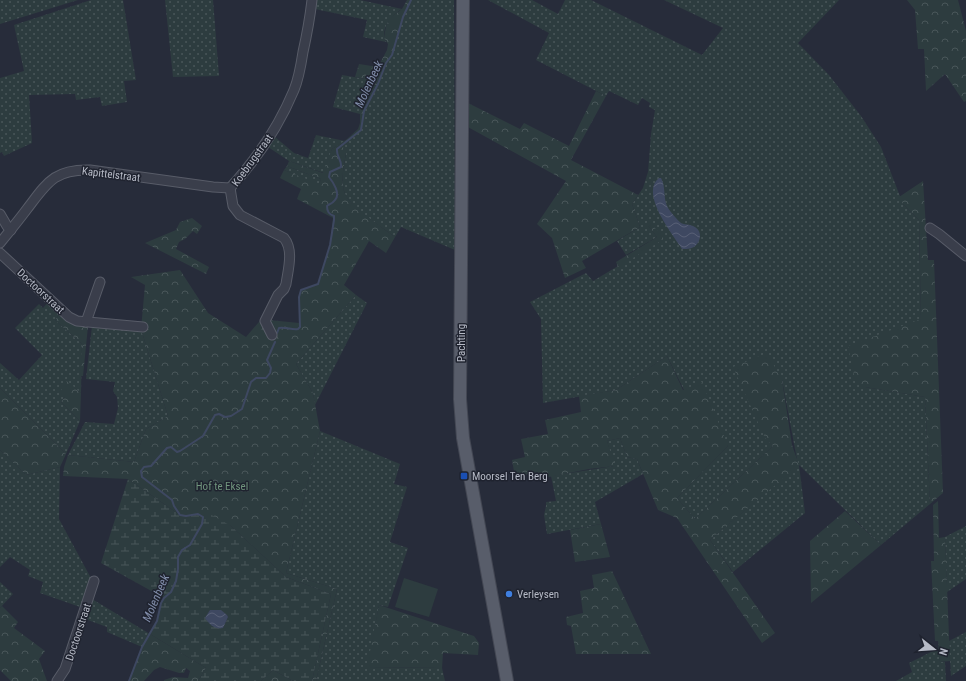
<svg xmlns="http://www.w3.org/2000/svg" width="966" height="681" font-family="'Roboto Condensed',sans-serif">
<style>
.grass{fill:url(#grass-dots)}
.forest{fill:url(#forest-crowns)}
.wetland{fill:url(#wetland-marsh);fill-rule:evenodd}
.pitch{fill:#2d3c3f}
.water{fill:url(#water-waves)}
.lines{fill:none;stroke-linecap:round;stroke-linejoin:round}
.stream{stroke:#3e4861;stroke-width:2}
.minor-casing{stroke:#585c68;stroke-width:11}
.major-casing{stroke:#434753;stroke-width:14}
.minor{stroke:#3a3e4b;stroke-width:9}
.major{stroke:#585d6a;stroke-width:12}
.transit-dot{fill:#1a4fb4;stroke:#1f232f;stroke-width:1.5}
.shop-dot{fill:#3f7fe0;stroke:#1f232f;stroke-width:1.5}
.labels{text-anchor:middle;stroke-width:3;stroke-linejoin:round;paint-order:stroke}
.street-label{font-size:11px;fill:#b6bac6;stroke:#1f232f}
.poi-label{font-size:11px;fill:#b6bac6;stroke:#1f232f;text-anchor:start}
.park-label{font-size:11px;fill:#70947d;stroke:#1f232f}
.water-label{font-size:12px;font-style:italic;fill:#818daa;stroke:#1f232f}
</style>
<defs>
<pattern id="grass-dots" width="8" height="8" patternUnits="userSpaceOnUse"><rect width="8" height="8" fill="#2d3c3f"/><path d="M2 2h.1M6 6h.1" fill="none" stroke="#495659" stroke-width="1.8" stroke-linecap="round"/></pattern>
<pattern id="forest-crowns" width="20" height="18" patternUnits="userSpaceOnUse"><rect width="20" height="18" fill="#2d3c3f"/><path d="M2 6a3 3 0 1 1 6 0M12 15a3 3 0 1 1 6 0" fill="none" stroke="#495659"/></pattern>
<pattern id="wetland-marsh" width="20" height="14" patternUnits="userSpaceOnUse"><rect width="20" height="14" fill="#2d3c3f"/><path d="M1 5h8M5 5V1M11 12h8M15 12V8" fill="none" stroke="#495659"/></pattern>
<pattern id="water-waves" width="16" height="10" patternUnits="userSpaceOnUse"><rect width="16" height="10" fill="#3e4861"/><path d="M0 5q4-4 8 0t8 0" fill="none" stroke="#586076"/></pattern>
</defs>
<rect width="100%" height="100%" fill="#272c3a"/>
<g class="grass">
<path d="M0 0H78L0 24Z"/>
<path d="M91 0H123L136 80 124 81 127 102 102 106 100 97 76 100 75 94 29 95 32 143 4 156 2 152 0 153V78L24 71 14 25Z"/>
<path d="M165 0H213L219 76 173 77Z"/>
<path d="M315 0H360L402 9C391 16 380 28 386 42L363 37 367 20 315 9Z"/>
<path d="M411 0H454L455 250 401 227 395 237C383 228 350 207 345 194 340 181 344 166 346 153L340 145 347 142 361 130 364 111 378 84 386 63 392 55 403 17Z"/>
<path d="M488 0H532L558 14 565 0H591L702 55 723 28 664 0H839L798 43 829 75 861 116 881 147 903 204 919 220 921 319 865 387 925 397 930 504 881 545 799 465 805 513 733 572 710 540 798 465 782 380 765 437 773 446 695 519 677 498 728 446 684 390 667 356 616 390 543 403 541 319 530 302 586 273 593 281 663 239 647 224 657 237 626 255 617 241 640 227 632 204 643 188 648 172 651 134 655 110 649 107 650 103 642 98 638 105 609 91 606 96 536 60 549 33Z"/>
<path d="M342 75 366 79 368 87 360 114 333 107Z"/>
<path d="M316 135 345 141 332 149 324 173 289 161 268 147 275 137 294 153 308 158Z"/>
<path d="M287 166 321 179 319 185 284 170Z"/>
<path d="M356 295 367 303 315 405 313 393 296 364Z"/>
<path d="M49 301 61 313 55 320 82 344 81 393 67 382 65 397 61 402 80 421 66 454 0 388V363L19 380 42 355 15 328 39 304 43 308Z"/>
<path d="M92 326 141 329 168 416 146 429 134 462 68 455 85 422 114 424 118 408 117 397 113 391 115 382 86 379Z"/>
<path d="M320 431 400 464 394 484 407 487 390 542 408 548 388 607 379 605 368 667 442 668 445 681H316L337 589 286 573Z"/>
<path d="M620 438 627 457 637 459 643 474 595 502 601 524 547 534 544 515 546 506V502L556 501 551 476 614 466 607 441Z"/>
<path d="M0 450 26 475 60 467 59 519 92 580 83 608 40 593 43 582 28 576 30 570 10 557 0 567Z"/>
<path d="M966 526V579L947 592 945 537Z"/>
<path d="M0 582 13 594 0 608Z"/>
<path d="M92 599 150 634 142 647 107 632V627L85 619Z"/>
<path d="M966 632V666L951 676 949 641Z"/>
<path d="M939 648 940 662H945L946 681H896L912 672 909 663Z"/>
</g>
<g class="forest">
<path d="M407 0H411L403 17 392 55 386 63 378 84 364 111 361 130 347 142 340 145 346 150V153C344 166 340 181 345 194 350 206 383 228 395 237L386 253 369 241 344 285 356 295 296 364 313 393 320 431 286 573 337 589 316 681H312L331 594 286 577 231 526 198 514 186 516 180 515 128 479 63 476 64 467 68 455 134 462 146 429 168 416 141 329 145 285 131 277 180 270 208 313 246 337 264 316 269 320 299 323V297L301 290 318 284 330 245 333 218 297 199 301 189 280 178 284 170 319 184 321 179 287 166 289 161 323 173 332 149 347 139 358 129 360 123V110L368 87 364 86 366 79 355 77 359 64 378 67 387 50 388 44 384 38 386 26 390 18 402 9Z"/>
<path d="M907 0H958L966 31V101L964 102 945 74 926 91 924 49H918L915 10Z"/>
<path d="M596 91 606 96 571 160 638 195 632 204 640 227 582 261 586 268 565 278 552 238 537 224 566 181 466 126 468 103 520 129 524 123 569 146Z"/>
<path d="M923 181 928 260H934L943 493 930 504 925 397 865 387 855 379 848 346 921 319 919 220 903 204 899 197Z"/>
<path d="M192 218 202 226 197 234 193 231 185 239 179 242 176 249 209 267 206 274 145 243 176 230 180 222Z"/>
<path d="M650 222 664 239 618 267 616 262 657 237 646 223Z"/>
<path d="M61 313 88 326 83 376H80L82 344 55 320Z"/>
<path d="M767 353 782 380 792 445 799 465 710 540 775 633 762 643 677 518 658 510 637 459 627 457 620 438 607 441 615 466 589 469 539 479 538 472 515 477 512 460 525 457 521 439 548 434 545 420 581 412 579 396 616 390 667 356 683 390 702 382 728 446 677 498 695 519 773 446 765 438 733 367Z"/>
<path d="M67 381 81 393 80 421 61 402 65 397 60 392Z"/>
<path d="M0 388 66 454 60 467 26 475 0 450Z"/>
<path d="M938 501 939 538 945 537 950 661 940 662 938 641H935L931 561H934L933 505Z"/>
<path d="M845 511 881 545 811 603 810 541Z"/>
<path d="M601 524 610 557 575 562 570 530Z"/>
<path d="M612 571 651 654H576L571 626 567 625 566 617 583 613 580 591 594 588 592 575Z"/>
<path d="M379 605 474 636 479 643 478 655 443 653 442 668 367 667Z"/>
<path d="M2 606 18 622 14 628 45 651 39 659 47 681H11L0 670V608Z"/>
<path d="M150 634 206 668 198 681H164V680L173 677 188 678 190 671 186 668 184 673H179L160 667 154 670 144 681H129L142 647Z"/>
<path d="M273 670 293 681H261Z"/>
</g>
<path class="wetland" d="M128 479 180 515 186 516 210 514 231 526 286 577 331 594 312 681H293L273 670 261 681H198L206 668 150 634 157 622 161 603 164 598 101 563ZM210 610H220L227 615 228 617 223 628 208 614Z"/>
<path class="pitch" d="M404 578 438 589 429 617 395 607Z"/>
<g class="water">
<path d="M659 178H661C666 187 663 197 667 206 668 209 678 221 681 223 684 225 689 224 693 226 701 229 702 238 697 244 693 249 688 249 682 249L680 246C671 232 640 193 659 178Z"/>
<path d="M210 610H221L227 615 228 617 223 628C215 630 209 624 205 618Z"/>
</g>
<g class="lines">
<g class="stream">
<path d="M277 333 279 328C286 327 292 330 298 329L300 327 299 297 301 290 318 284 330 245 334 220V216C329 214 327 212 327 206 330 204 333 203 335 200 341 194 333 182 329 177L330 172 341 167C342 160 336 156 337 149L361 130 364 111 378 84 386 63 392 55 403 17 411 0"/>
<path d="M129 681 142 647 157 621 161 603 164 598 171 592 176 581 178 569V557L182 550 190 545 202 524 203 517 198 514 186 516 180 515 174 506 172 500 142 477 141 471 144 467 151 466 167 448 171 447 177 452 180 451 203 436 215 415 219 414 225 417 231 416 242 409 251 382 256 378H266L270 373 271 368 267 360 275 342"/>
</g>
<g class="minor-casing">
<g id="minor">
<path d="M230 188C256 160 279 126 294 90 299 78 301 65 303 52 307 34 310 17 312 0"/>
<path d="M230 188 233 206 240 215 284 238C294 250 288 270 286 284L284 289 278 295 265 321 272 335"/>
<path d="M0 214 7 226 11 230"/>
<path d="M930 228 939 234 966 256"/>
<path d="M0 243C9 232 18 221 27 209 47 183 54 169 90 170L213 187 230 188"/>
<path d="M0 253 69 317 77 321 143 327"/>
<path d="M86 322 100 282"/>
<path d="M57 681 65 669 94 581"/>
</g>
</g>
<g class="major-casing">
<path id="major" d="M463 0 460 399 463 438 507 681"/>
</g>
<use href="#minor" class="minor"/>
<use href="#major" class="major"/>
</g>
<rect class="transit-dot" x="460" y="472" width="8" height="8" rx="2"/>
<circle class="shop-dot" cx="509" cy="594" r="4"/>
<g class="labels">
<g class="street-label">
<text transform="translate(252 160) rotate(-54)" y="4">Koebrugstraat</text>
<text transform="translate(111 174) rotate(7)" y="4">Kapittelstraat</text>
<text transform="translate(41 291) rotate(43)" y="4">Doctoorstraat</text>
<text transform="translate(461 343) rotate(-90)" y="4">Pachting</text>
<text transform="translate(78 632) rotate(-72)" y="4">Doctoorstraat</text>
</g>
<g class="poi-label">
<text x="472" y="480">Moorsel Ten Berg</text>
<text x="517" y="598">Verleysen</text>
</g>
<g class="park-label">
<text x="222" y="490">Hof te Eksel</text>
</g>
<g class="water-label">
<text transform="translate(369 84) rotate(-65)" y="4">Molenbeek</text>
<text transform="translate(156 598) rotate(-67)" y="4">Molenbeek</text>
</g>
</g>
<g transform="translate(934 649) rotate(107)" stroke="#1f232f" stroke-width="3" paint-order="stroke">
<path d="M0-3L7 15L0 10L-7 15Z" fill="#b6bac6"/>
<text y="-6" font-size="11" font-weight="bold" text-anchor="middle" fill="#b6bac6">N</text>
</g>
</svg>
